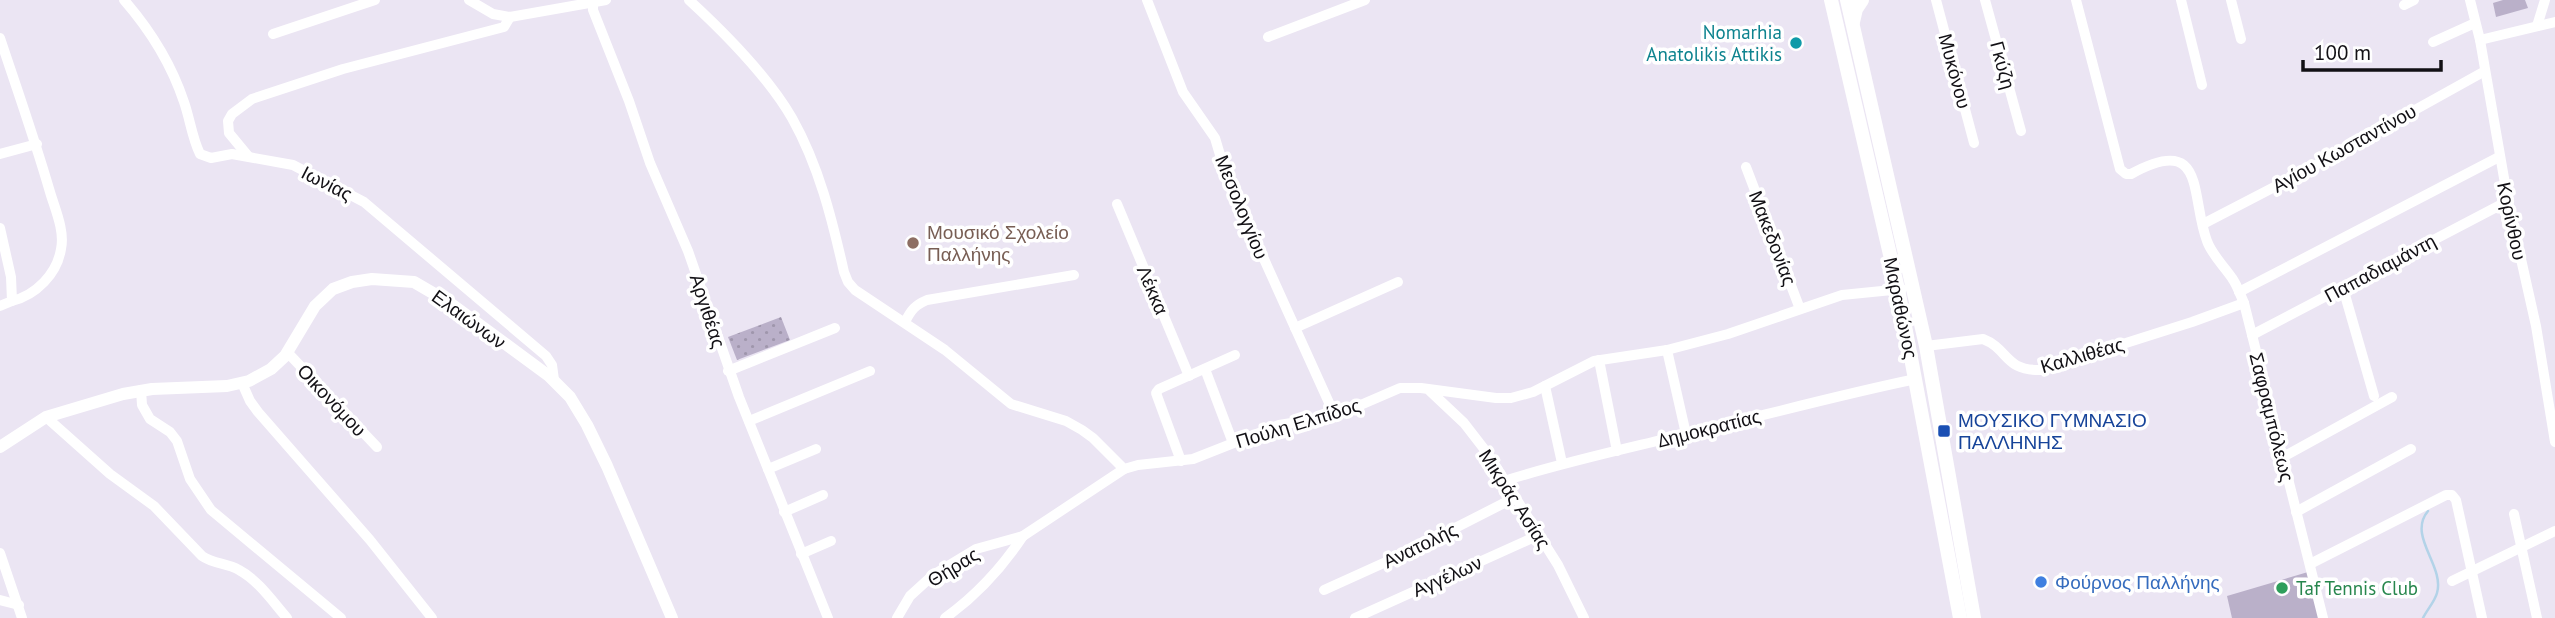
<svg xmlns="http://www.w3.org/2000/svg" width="2555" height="618" font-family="'PT Sans',sans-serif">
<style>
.green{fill:#bab0c9}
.park{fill:url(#park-dots)}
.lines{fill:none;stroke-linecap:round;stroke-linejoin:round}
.stream{stroke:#b3d3e8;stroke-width:2.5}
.minor{stroke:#fff;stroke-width:10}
.secondary{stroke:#fff;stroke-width:12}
.primary{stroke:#fff;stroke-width:14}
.culture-dot{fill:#0f9aa8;stroke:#fff;stroke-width:2.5}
.education-dot{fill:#8d6e63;stroke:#fff;stroke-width:2.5}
.transit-dot{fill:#1a4fb4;stroke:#fff;stroke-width:2.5}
.shop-dot{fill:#3f7fe0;stroke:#fff;stroke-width:2.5}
.leisure-dot{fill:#2e9e5b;stroke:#fff;stroke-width:2.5}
.labels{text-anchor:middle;stroke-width:7;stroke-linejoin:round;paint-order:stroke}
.culture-label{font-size:19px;fill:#0d838f;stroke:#fff;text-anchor:end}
.street-label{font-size:19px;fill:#121015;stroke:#fff}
.education-label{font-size:19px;fill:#785e54;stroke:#fff;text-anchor:start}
.transit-label{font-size:19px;fill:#164399;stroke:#fff;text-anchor:start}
.shop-label{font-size:19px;fill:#366cbe;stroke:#fff;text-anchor:start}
.leisure-label{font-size:19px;fill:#27864d;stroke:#fff;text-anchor:start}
</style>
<defs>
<pattern id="park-dots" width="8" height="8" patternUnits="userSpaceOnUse" patternTransform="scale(1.75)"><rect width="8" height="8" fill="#bab0c9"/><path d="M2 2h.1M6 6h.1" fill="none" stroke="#9f96ac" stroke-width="1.8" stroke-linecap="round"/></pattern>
</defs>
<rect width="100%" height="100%" fill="#ebe5f3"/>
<g class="green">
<path d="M2503 0H2525L2528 8 2496 17 2493 3Z"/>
<path d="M2308 572 2319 618H2232L2227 596Z"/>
</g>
<path class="park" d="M781 317 790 340 737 360 728 337Z"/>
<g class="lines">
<path class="stream" d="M2423 618C2427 610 2435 601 2437 593 2445 566 2407 536 2428 511"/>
<g class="minor">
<path d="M124 0C151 31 171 63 184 102 190 119 192 138 200 154L211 158 232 154 293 165 364 202 546 356 552 365 554 380"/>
<path d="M469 0 493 14 510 17 606 0"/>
<path d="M689 0C726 34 767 75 792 118 819 166 832 219 844 272L848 282 855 290 945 350 1011 404 1066 421 1082 430 1093 438 1124 469 1138 465 1193 459 1279 425 1335 416 1400 388H1421L1496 398H1511L1533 392 1594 361 1667 350 1728 334 1842 295 1902 289"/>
<path d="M1147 0 1183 92 1215 138 1226 175 1335 416"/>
<path d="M1936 0 1974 143"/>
<path d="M1985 0 2021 131"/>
<path d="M2076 0 2120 169 2126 174H2131C2207 132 2190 197 2207 241 2212 255 2224 266 2232 278 2237 285 2240 294 2244 303L2323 618"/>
<path d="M2181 0 2202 85"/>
<path d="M2231 0 2241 39"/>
<path d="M2470 0 2480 40 2508 201 2536 326 2555 442"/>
<path d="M593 3V10L629 101 650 163 688 251 739 397 828 618"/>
<path d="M2404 5 2414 0"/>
<path d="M2537 26 2545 0"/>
<path d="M273 34 375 0"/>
<path d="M1268 37 1365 0"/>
<path d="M0 38C17 89 35 140 50 192 55 209 65 231 61 249 57 274 36 295 12 301"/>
<path d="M2480 40 2555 22"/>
<path d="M2433 42 2475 23"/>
<path d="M0 154 37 144"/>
<path d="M248 156 229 133 228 121 232 114 252 99 343 69 504 27 510 17"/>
<path d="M1746 167 1800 309"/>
<path d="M1117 204 1189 376"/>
<path d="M2203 224 2305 171 2485 71"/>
<path d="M0 228 11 277 12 301 0 306"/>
<path d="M2343 288 2374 396"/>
<path d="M2239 292 2499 157"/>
<path d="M905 322C911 310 915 305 927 300L1074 275"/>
<path d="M1295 328 1398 282"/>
<path d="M2252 335 2508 201"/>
<path d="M1926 346 1983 339C2009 349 2004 371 2041 370L2192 322 2244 303"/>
<path d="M1667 350 1686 434"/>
<path d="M288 353 377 447"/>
<path d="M1599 360 1617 451"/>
<path d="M1205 369 1233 443"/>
<path d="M728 371 835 328"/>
<path d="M242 383 250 401 258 412 370 540 432 618"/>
<path d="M1545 386 1562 463"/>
<path d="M141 390 142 405 150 419 170 432 177 441 190 479 211 510 341 618"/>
<path d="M1430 391 1464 423 1488 454 1558 565 1584 618"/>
<path d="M46 417 110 474 154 506 202 556C213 564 227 563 239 570 258 580 273 602 287 618"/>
<path d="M749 421 870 371"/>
<path d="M2283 457 2392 397"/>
<path d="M1181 461 1156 393 1159 389 1235 355"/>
<path d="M768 469 816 449"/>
<path d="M1504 481C1564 462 1625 449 1686 434 1762 416 1838 395 1916 379"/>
<path d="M784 512 823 495"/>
<path d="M2296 512 2411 449"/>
<path d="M2514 514 2537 618"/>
<path d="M0 553 22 618"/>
<path d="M801 554 831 541"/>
<path d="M2310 564 2446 495H2452L2456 500 2482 618"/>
<path d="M2452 581 2555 531"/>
<path d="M1324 590 1408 552 1514 498"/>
<path d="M0 600 19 605"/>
<path d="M897 618 910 596 933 575 976 549 1023 536 1124 469"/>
<path d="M945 618C977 595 1001 569 1023 536"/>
<path d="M1355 618 1539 535"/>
</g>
<path class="secondary" d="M0 447 46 417 123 394 152 389 227 386 249 381 271 369 285 356 315 306 333 289 352 282 372 279 414 282 450 303 549 376 570 397 587 425 607 466 672 618"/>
<g class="primary">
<path d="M1831 0 1898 289 1960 618"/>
<path d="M1847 0 1926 346 1974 618"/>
<path d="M1853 22 1856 9 1862 0"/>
</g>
</g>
<circle class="culture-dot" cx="1796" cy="43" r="7"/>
<circle class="education-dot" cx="913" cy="243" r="7"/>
<rect class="transit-dot" x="1937" y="424" width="14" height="14" rx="3.5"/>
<circle class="shop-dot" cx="2041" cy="582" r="7"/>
<circle class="leisure-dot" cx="2282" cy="588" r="7"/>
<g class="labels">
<g class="culture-label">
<text x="1782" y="39">Nomarhia<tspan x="1782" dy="22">Anatolikis Attikis</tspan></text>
</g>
<g class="street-label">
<text transform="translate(2003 65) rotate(75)" y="7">Γκύζη</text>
<text transform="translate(1955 71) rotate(75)" y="7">Μυκόνου</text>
<text transform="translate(2344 148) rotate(-29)" y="7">Αγίου Κωσταντίνου</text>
<text transform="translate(327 183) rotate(27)" y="7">Ιωνίας</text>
<text transform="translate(1242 207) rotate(68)" y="7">Μεσολογγίου</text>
<text transform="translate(2512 221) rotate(78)" y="7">Κορίνθου</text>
<text transform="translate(1773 238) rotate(69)" y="7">Μακεδονίας</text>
<text transform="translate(2380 268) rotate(-28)" y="7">Παπαδιαμάντη</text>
<text transform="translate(1153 290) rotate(67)" y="7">Λέκκα</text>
<text transform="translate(1901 308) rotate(78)" y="7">Μαραθώνος</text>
<text transform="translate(708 311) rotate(72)" y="7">Αργιθέας</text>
<text transform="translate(469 319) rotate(36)" y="7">Ελαιώνων</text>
<text transform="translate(2082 355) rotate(-16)" y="7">Καλλιθέας</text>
<text transform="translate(332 400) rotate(47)" y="7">Οικονόμου</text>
<text transform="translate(2272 417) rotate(76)" y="7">Σαφραμπόλεως</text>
<text transform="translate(1298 423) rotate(-17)" y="7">Πούλη Ελπίδος</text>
<text transform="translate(1709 428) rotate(-14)" y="7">Δημοκρατίας</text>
<text transform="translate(1515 499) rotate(57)" y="7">Μικράς Ασίας</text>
<text transform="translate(1420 545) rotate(-26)" y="7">Ανατολής</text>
<text transform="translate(953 567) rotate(-32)" y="7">Θήρας</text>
<text transform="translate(1447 576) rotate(-24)" y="7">Αγγέλων</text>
</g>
<g class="education-label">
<text x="927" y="239">Μουσικό Σχολείο<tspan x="927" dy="22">Παλλήνης</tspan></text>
</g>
<g class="transit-label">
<text x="1958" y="427">ΜΟΥΣΙΚΟ ΓΥΜΝΑΣΙΟ<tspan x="1958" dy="22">ΠΑΛΛΗΝΗΣ</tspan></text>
</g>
<g class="shop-label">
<text x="2055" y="589">Φούρνος Παλλήνης</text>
</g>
<g class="leisure-label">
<text x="2296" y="595">Taf Tennis Club</text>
</g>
</g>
<path d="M2303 60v10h138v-10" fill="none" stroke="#121015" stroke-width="3.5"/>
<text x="2314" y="60" font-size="21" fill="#121015" stroke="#ffffff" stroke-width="5" paint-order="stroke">100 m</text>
</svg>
